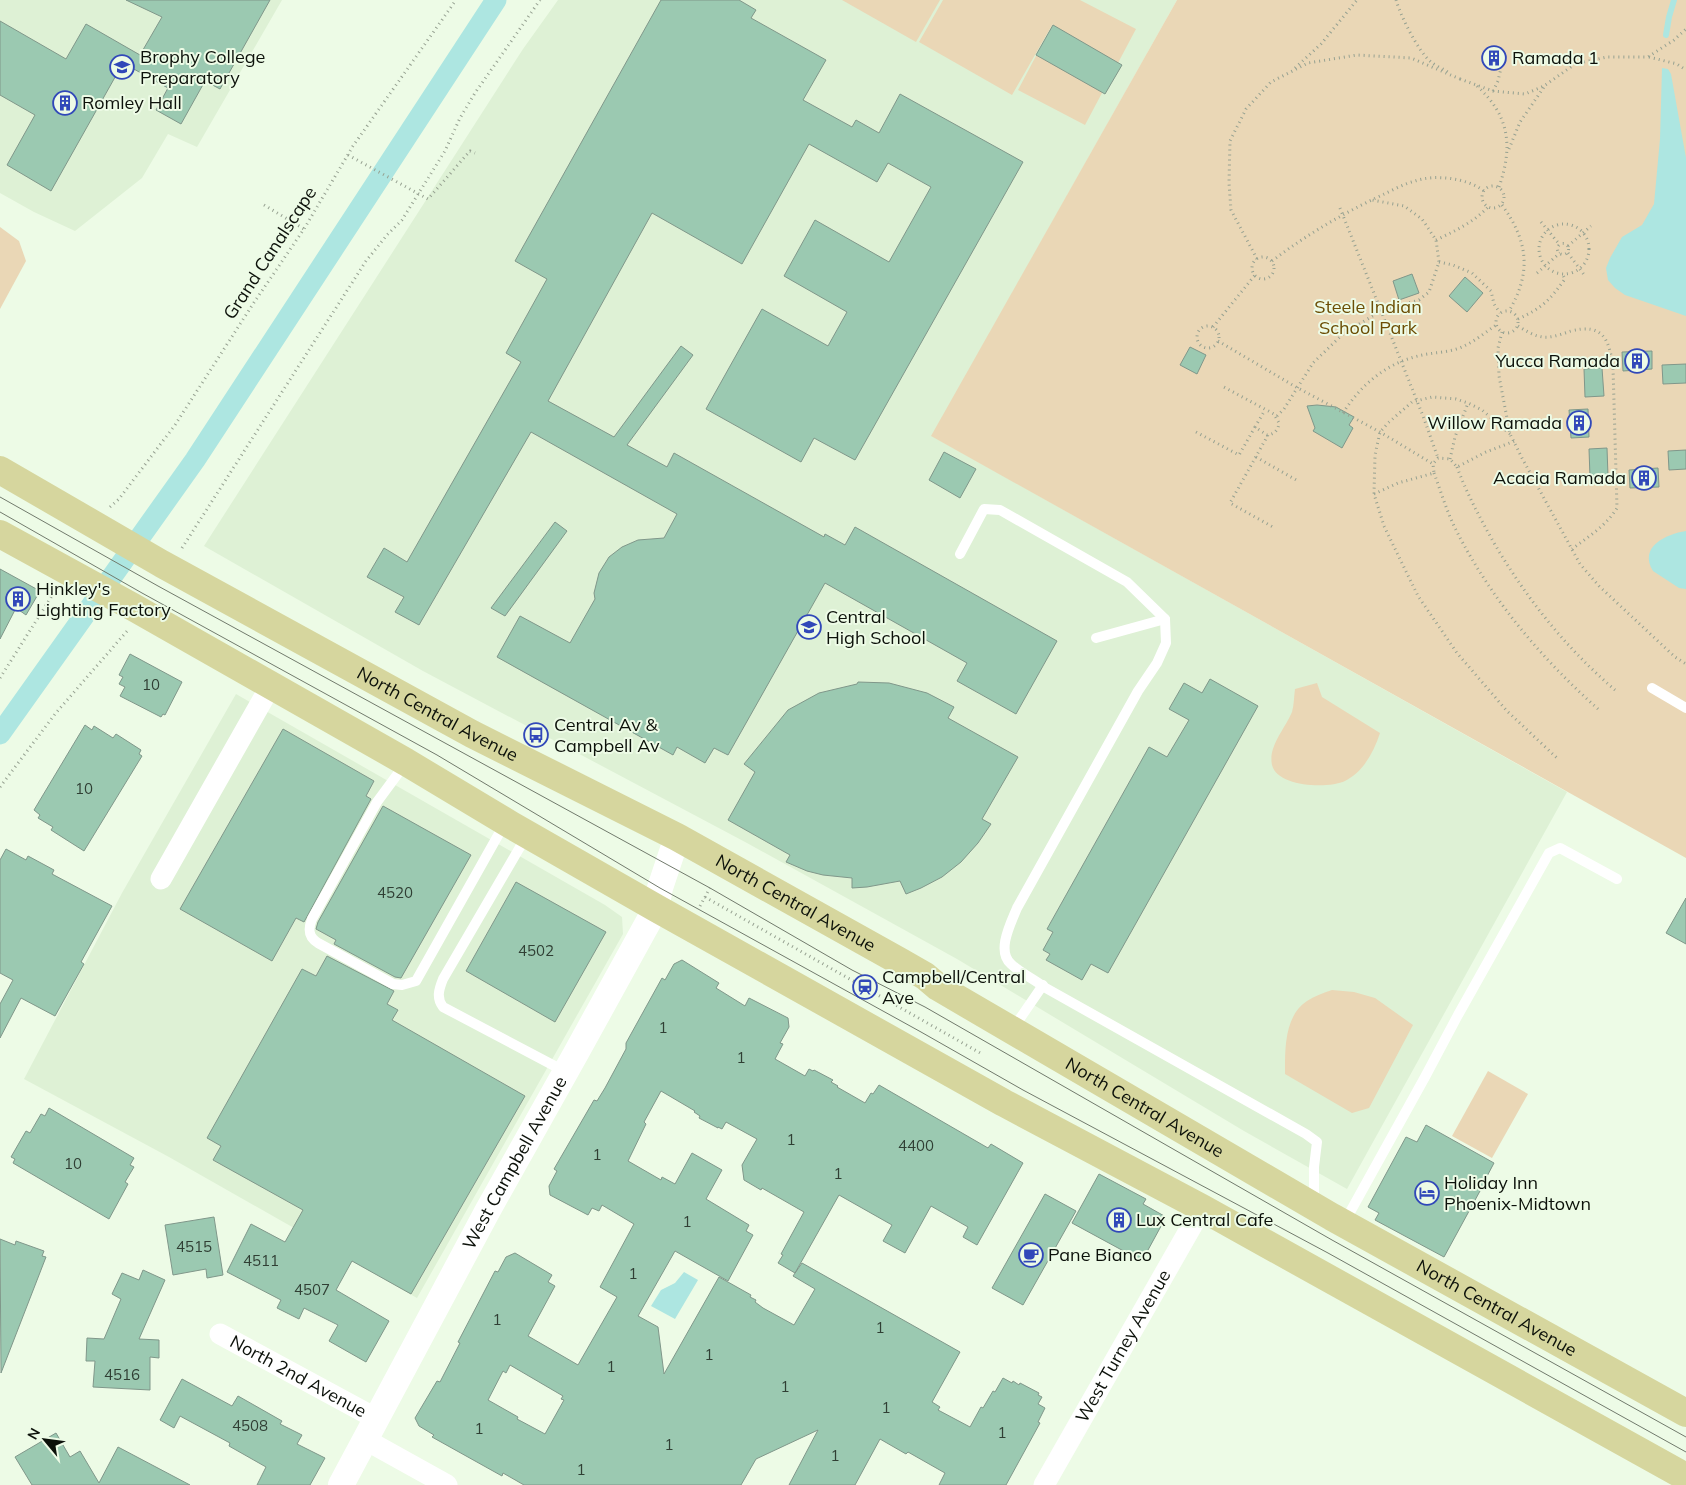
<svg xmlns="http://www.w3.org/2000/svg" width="1686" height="1485" font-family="Mulish,sans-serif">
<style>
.built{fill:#def1d5}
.green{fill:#ead7b6}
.water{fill:#ade6e1}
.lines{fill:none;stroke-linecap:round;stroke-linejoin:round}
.stream{stroke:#ade6e1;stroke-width:6}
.canal{stroke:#ade6e1;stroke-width:21}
.building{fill:#9bc9b1;stroke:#80978a;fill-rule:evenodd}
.path{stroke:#96a191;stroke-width:3;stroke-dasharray:1 4;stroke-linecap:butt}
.service{stroke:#fff;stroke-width:10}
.minor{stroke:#fff;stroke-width:21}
.tertiary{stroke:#fff;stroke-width:26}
.primary{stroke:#d6d69e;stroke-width:28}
.tram{stroke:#717a6c;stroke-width:1}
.labels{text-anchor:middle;stroke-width:4;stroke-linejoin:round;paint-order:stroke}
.number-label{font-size:15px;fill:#303f34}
.poi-label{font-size:18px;fill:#0c110a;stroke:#edfbe6;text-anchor:start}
.street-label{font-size:18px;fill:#0c110a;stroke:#edfbe6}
.park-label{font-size:18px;fill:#6b4d04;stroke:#edfbe6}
</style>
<rect width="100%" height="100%" fill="#edfbe6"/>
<g class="built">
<path d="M0 0H282L197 147 168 134 142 178 75 231 34 212 0 193Z"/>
<path d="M558 0H1177L932 436 1567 792 1347 1189 1244 1131 957 959 747 843 423 671 204 546 523 49Z"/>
<path d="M236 694 605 905 622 917 623 934 417 1298 169 1157 24 1079 122 893Z"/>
</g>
<g class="green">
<path d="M842 0H940L916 42Z"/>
<path d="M943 0H1080L1136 29 1085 125 1018 90 1055 20 1012 95 919 42Z"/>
<path d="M1177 0H1686V858L931 436Z"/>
<path d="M0 227 19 241 26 261 0 309Z"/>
<path d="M1317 683 1322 697 1380 733C1374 752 1363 772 1345 781 1328 789 1277 787 1272 765 1268 746 1285 729 1292 712 1294 705 1294 696 1295 689Z"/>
<path d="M1332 990 1354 992 1375 998 1413 1025 1369 1108 1352 1113 1285 1074C1285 1050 1284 1016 1307 1001 1315 996 1323 993 1332 990Z"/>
<path d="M1488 1071 1528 1094 1492 1158 1452 1136Z"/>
</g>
<g class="water">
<path d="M1662 68 1668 69 1671 74 1686 158V316L1625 295 1615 288 1608 280 1606 268 1610 258 1622 237 1642 225 1654 204 1660 139Z"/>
<path d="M1686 531V589L1679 588 1653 571C1638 547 1666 534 1686 531Z"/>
<path d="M684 1272 698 1280 675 1319 651 1306 661 1290 675 1283Z"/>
</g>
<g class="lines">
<path class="stream" d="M1666 35 1669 17 1674 0"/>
<path class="canal" d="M0 734 195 460 496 0"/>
</g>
<g class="building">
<path d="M126 0H270L220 89 205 81 181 124 156 110 168 88 123 63 51 191 7 165 35 115 0 95V21L66 59 86 24 140 55 162 17Z"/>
<path d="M661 0H739L756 10 751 18 826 60 803 100 852 127 856 120 879 133 900 94 1023 162 855 460 814 438 801 462 706 409 762 309 828 346 847 312 784 276 815 220 889 262 931 187 888 163 877 182 809 144 742 264 652 213 548 401 614 437 681 346 693 355 627 445 667 467 674 453 824 537 825 534 845 545 855 527 1057 641 1016 714 957 681 967 663 825 583 728 755 714 748 705 763 677 747 673 755 497 657 520 616 570 643 595 599 594 593 599 573 609 557 622 547 638 540 664 538 677 514 531 432 419 625 395 612 404 597 367 577 384 548 407 562 521 362 506 353 547 279 515 261Z"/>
<path d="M1053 25 1122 65 1105 94 1036 55Z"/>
<path d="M1412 274 1419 293 1399 300 1393 281Z"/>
<path d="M1465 277 1483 293 1467 312 1449 296Z"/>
<path d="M1190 347 1206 355 1197 374 1180 365Z"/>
<path d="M1652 351V369L1623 371 1622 352Z"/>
<path d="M1686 364V383L1663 384 1662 365Z"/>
<path d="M1602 368 1604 396 1585 397 1584 369Z"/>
<path d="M1317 405 1336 407 1354 417 1349 425 1353 428 1342 448 1313 431 1315 428 1307 406Z"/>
<path d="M1588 409 1589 437 1571 438 1569 410Z"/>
<path d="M1607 448 1608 476 1590 477 1589 449Z"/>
<path d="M1686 450V469L1669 470 1668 451Z"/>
<path d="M944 452 976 469 960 498 929 480Z"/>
<path d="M1658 468 1659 487 1630 488 1629 470Z"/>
<path d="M555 522 567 531 505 616 491 608Z"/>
<path d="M0 569 40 591 26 615 16 608 0 639Z"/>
<path d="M130 654 182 682 165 715 163 714 161 717 120 696 125 687 119 684 123 677 119 675Z"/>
<path d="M1210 679 1258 706 1108 973 1091 964 1082 980 1046 960 1050 954 1043 950 1053 932 1047 929 1149 747 1167 757 1189 720 1169 709 1184 683 1202 693Z"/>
<path d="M858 682 889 683 927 693 954 707 948 718 1018 757 982 819 991 824 978 843 961 862 942 877 921 888 906 894 900 881 867 887 852 888V878L823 875 807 871 786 862 790 855 728 820 755 772 744 764 788 710 819 693 857 684Z"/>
<path d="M85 725 92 730 94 726 113 738 116 734 141 750 139 754 142 756 84 851 51 830 53 827 38 818 40 815 34 810Z"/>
<path d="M283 729 374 781 366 796 371 799 304 922 296 918 272 961 180 909Z"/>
<path d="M383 806 471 855 401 978 395 977 334 944 336 940 316 929 318 922Z"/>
<path d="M6 849 26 860 28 856 54 870 52 874 112 906 81 962 84 964 55 1016 21 998 0 1038V1004L13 980 0 973V860Z"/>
<path d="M516 882 606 932 555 1022 466 971Z"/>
<path d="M1686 898V944L1666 933Z"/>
<path d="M327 956 394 991 387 1004 398 1010 392 1020 525 1096 411 1294 352 1261 336 1290 389 1321 366 1362 329 1341 338 1325 304 1308 299 1319 277 1308 281 1300 227 1272 251 1224 285 1242 303 1210 213 1160 221 1146 207 1138 302 969 316 976Z"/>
<path d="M682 960 719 983 716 988 745 1006 749 998 788 1018 789 1027 780 1043 783 1044 775 1059 805 1076 809 1069 813 1071 814 1070 833 1080 831 1082 838 1086 837 1087 865 1103 871 1093 873 1094 879 1085 988 1148 991 1144 1023 1163 977 1245 963 1237 968 1227 931 1206 905 1253 883 1241 892 1225 839 1195 795 1273 778 1263 783 1255 781 1254 804 1212 762 1188 761 1190 744 1180 742 1165 757 1139 726 1122 722 1129 718 1127V1128L699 1118 700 1116 694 1112 695 1111 661 1091 644 1122 646 1124 628 1161 661 1180 662 1177 675 1184 692 1153 722 1170 706 1199 749 1225 746 1231 753 1235 728 1281 675 1251 638 1316 658 1327 664 1374 719 1277 751 1295 750 1297 756 1300 755 1302 763 1308 794 1325 815 1289 793 1276 802 1263 960 1352 932 1402 940 1407 938 1410 970 1427 981 1407 983 1408 993 1391 995 1392 1003 1378 1012 1383 1013 1381 1019 1385 1020 1383 1039 1393 1038 1395 1042 1397 1038 1404 1045 1408 1038 1422 1040 1423 1006 1485H939L945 1473 908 1452 906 1454 880 1439 855 1485H789L818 1430 756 1459 741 1485H524L503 1473 502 1476 432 1437 434 1435 419 1426 415 1418 437 1381 440 1382 460 1343 458 1342 495 1271 498 1272 506 1257 515 1253 552 1275 548 1282 555 1286 528 1336 578 1365 617 1297 600 1287 634 1224 602 1205 599 1211 592 1208 588 1215 550 1195 549 1186 557 1171 554 1169 594 1100 597 1101 605 1088 626 1049V1043L662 978 665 980 674 964ZM510 1365 563 1396 561 1399 564 1400 545 1434 517 1419 518 1417 488 1400 503 1371 506 1373Z"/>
<path d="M49 1108 134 1158 130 1165 134 1167 125 1182 128 1184 109 1219 13 1163 15 1159 11 1157 26 1131 30 1133 41 1114 45 1116Z"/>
<path d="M1426 1125 1494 1163 1485 1180H1486L1444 1257 1375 1220 1379 1213 1368 1207 1406 1137 1417 1142Z"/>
<path d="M1099 1174 1146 1199 1143 1204 1166 1217 1142 1261 1072 1223Z"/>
<path d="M1045 1194 1076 1211 1023 1305 992 1288Z"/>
<path d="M214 1217 223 1275 207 1278 206 1269 173 1275 165 1225Z"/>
<path d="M0 1239 15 1245 16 1241 44 1251 42 1256 46 1257 1 1373Z"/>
<path d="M143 1270 165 1280 139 1339 159 1340V1358L150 1357V1390L93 1387 95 1361H86L87 1338 104 1339 121 1299 112 1294 122 1273 139 1280Z"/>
<path d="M182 1379 232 1406 238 1396 282 1421 280 1424 302 1435 297 1444 325 1458 310 1485H257L266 1467 229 1446 230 1443 180 1416 174 1428 160 1420Z"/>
<path d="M56 1433 70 1457 80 1451 99 1483 118 1447 190 1485H32L15 1457Z"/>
</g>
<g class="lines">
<g class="path">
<path d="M1396 0C1401 17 1418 51 1431 62 1436 66 1443 69 1448 72"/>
<path d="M1649 57 1677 64 1686 70"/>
<path d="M1295 68 1321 44 1357 0"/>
<path d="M1460 79 1493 91 1525 94 1544 86 1575 64 1607 57H1648L1674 40 1686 29"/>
<path d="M1477 86C1510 116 1513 147 1499 187"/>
<path d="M1493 91 1498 81 1501 68 1497 62"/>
<path d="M1509 149 1520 122 1544 87"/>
<path d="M348 155 428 199 470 151 475 153"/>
<circle cx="1493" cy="197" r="11"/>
<path d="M264 205 304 229"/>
<path d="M1502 205C1528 241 1532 272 1509 311"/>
<path d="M1340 208 1423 416 1438 458"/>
<path d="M1541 222 1560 245"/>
<circle cx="1564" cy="249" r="25"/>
<path d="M1436 240C1455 231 1474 222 1488 207"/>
<circle cx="1563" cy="249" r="5.5"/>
<path d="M1568 246 1591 226"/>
<path d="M1568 253 1585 276"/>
<circle cx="1263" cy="268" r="11"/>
<path d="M1257 259 1231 210 1229 183 1230 141 1246 109 1271 82 1308 63 1357 55 1411 58 1460 79"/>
<path d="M1272 261C1306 235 1342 214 1380 196 1391 191 1403 184 1415 181 1435 174 1467 178 1484 191"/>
<path d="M1439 262 1453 265 1472 273 1491 291 1494 304 1500 313"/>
<path d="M1537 273 1560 253"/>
<circle cx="1507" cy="322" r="11"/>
<path d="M1518 319C1542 308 1549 301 1565 279L1563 275"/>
<circle cx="1208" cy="337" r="11"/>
<path d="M1518 326C1526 331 1534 336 1543 337 1552 338 1562 334 1571 331 1603 323 1609 339 1613 367L1617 508C1606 526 1588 537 1572 549"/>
<path d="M1213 327 1255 275"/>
<path d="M1502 332 1498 348 1499 376 1510 434 1522 458 1580 564 1599 586 1675 657 1686 664"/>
<path d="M1218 341 1296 387 1380 432 1433 464"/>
<path d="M1343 413C1361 385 1385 364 1418 356 1433 352 1450 353 1464 346 1475 341 1486 332 1496 325"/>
<path d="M1277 416 1284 409 1313 363 1344 333 1381 311 1419 300 1429 292 1439 262 1436 240 1422 219 1404 206 1372 200"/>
<path d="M1255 427 1265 410"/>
<path d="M1196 432 1239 455 1255 427 1267 435C1274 434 1278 431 1279 423L1274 414 1222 386"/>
<path d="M1510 434 1482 410 1468 403 1456 399 1432 397 1412 402 1388 423 1380 432 1375 455 1374 494 1384 526 1418 596 1457 653 1507 711 1557 758"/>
<path d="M1268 435 1230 503 1273 527"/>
<path d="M1256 457 1298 481"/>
<path d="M1450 459 1455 437 1468 403"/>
<path d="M1457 467C1467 494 1480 518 1494 543 1527 599 1565 647 1615 690"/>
<path d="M1434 473C1441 492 1447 512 1456 530 1491 599 1541 658 1598 709"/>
<path d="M1374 494 1398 483 1434 473 1433 464 1438 458 1450 459 1457 467 1486 452 1515 441"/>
<path d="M110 507 119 499 175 425 253 304 304 229 353 146 456 0"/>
<path d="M182 548 366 261 387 235 402 220 445 151 460 118 475 93 540 0"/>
<path d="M0 678 55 591"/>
<path d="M0 787 55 714 128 630"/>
<path d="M705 897 982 1054"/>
<path d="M700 906 710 888"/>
</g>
<g class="service">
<path d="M960 554 984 509 1000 510 1127 582 1165 619 1166 643 1157 663 1138 691 1017 908C1011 923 996 951 1011 964 1020 973 1034 979 1044 987L1306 1134 1317 1142 1314 1167V1204"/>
<path d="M1096 638 1165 619"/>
<path d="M1652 688 1686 708"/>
<path d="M405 764 377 802 312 919C308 929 308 937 318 943L393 984 402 985 416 981 505 823"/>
<path d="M527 835 443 979C439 989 436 998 443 1007L566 1072"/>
<path d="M1012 1030 1043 985"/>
<path d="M1344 1223 1425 1077 1458 1015 1549 853 1560 848 1617 879"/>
</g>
<g class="minor">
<path d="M161 879 271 685"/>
<path id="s1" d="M220 1334 377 1419"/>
<path d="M366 1440 447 1485"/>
<path id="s2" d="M1044 1485 1202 1208"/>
</g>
<path class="tertiary" id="s3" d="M341 1485 488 1210 575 1055 656 908 660 888 677 837"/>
<g class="primary">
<path id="s4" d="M0 470 162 564 472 734 677 837 899 961 925 976 938 987 1332 1217 1686 1413"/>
<path d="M0 534 133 607 406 762 511 825 656 908 1004 1103 1202 1208 1686 1477"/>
</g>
<g class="tram">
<path d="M0 497 158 586 710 888 852 970 925 1007 1332 1240 1686 1437"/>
<path d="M0 512 142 593 437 755 660 888 921 1032 1023 1090 1328 1253 1686 1452"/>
</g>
</g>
<defs>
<g id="building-ring" transform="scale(1.25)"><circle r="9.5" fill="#edfbe6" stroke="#3148b9" stroke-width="1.5"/><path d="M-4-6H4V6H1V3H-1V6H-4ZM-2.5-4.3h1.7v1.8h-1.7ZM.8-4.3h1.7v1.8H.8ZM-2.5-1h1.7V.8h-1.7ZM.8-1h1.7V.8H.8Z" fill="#3148b9"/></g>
<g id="school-ring" transform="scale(1.25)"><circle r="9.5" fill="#edfbe6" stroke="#3148b9" stroke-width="1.5"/><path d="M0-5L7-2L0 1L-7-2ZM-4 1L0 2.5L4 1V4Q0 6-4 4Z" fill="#3148b9"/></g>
<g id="bus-ring" transform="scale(1.25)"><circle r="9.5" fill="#edfbe6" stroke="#3148b9" stroke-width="1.5"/><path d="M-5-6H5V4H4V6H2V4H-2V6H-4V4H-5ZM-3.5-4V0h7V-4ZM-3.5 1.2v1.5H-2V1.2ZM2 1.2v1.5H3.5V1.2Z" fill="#3148b9"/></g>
<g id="station-ring" transform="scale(1.25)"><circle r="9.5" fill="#edfbe6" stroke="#3148b9" stroke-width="1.5"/><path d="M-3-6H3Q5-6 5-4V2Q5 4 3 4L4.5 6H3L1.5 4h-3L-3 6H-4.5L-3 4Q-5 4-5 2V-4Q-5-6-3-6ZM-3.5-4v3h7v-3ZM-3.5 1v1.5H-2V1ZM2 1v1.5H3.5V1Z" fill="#3148b9"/></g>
<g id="hotel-ring" transform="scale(1.25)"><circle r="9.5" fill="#edfbe6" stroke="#3148b9" stroke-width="1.5"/><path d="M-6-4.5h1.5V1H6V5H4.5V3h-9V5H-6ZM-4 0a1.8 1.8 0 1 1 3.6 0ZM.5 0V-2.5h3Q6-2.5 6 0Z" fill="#3148b9"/></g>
<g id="cafe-ring" transform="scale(1.25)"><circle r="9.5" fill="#edfbe6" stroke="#3148b9" stroke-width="1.5"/><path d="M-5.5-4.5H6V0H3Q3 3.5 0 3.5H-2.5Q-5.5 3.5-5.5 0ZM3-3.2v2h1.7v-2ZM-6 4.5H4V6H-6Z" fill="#3148b9"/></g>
</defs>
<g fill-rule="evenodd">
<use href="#building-ring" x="1494" y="58"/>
<use href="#school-ring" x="122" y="67"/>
<use href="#building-ring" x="65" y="103"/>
<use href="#building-ring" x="1637" y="361"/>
<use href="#building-ring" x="1579" y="423"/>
<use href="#building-ring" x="1644" y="478"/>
<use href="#building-ring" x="18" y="599"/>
<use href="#school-ring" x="809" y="627"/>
<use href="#bus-ring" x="536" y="735"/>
<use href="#station-ring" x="865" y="987"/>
<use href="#hotel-ring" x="1427" y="1193"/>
<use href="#building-ring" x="1119" y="1220"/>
<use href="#cafe-ring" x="1031" y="1255"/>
</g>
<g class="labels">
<g class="number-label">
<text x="151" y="690">10</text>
<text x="84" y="794">10</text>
<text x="395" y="898">4520</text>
<text x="536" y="956">4502</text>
<text x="663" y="1033">1</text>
<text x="741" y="1063">1</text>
<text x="791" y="1145">1</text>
<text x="916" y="1151">4400</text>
<text x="597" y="1160">1</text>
<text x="73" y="1169">10</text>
<text x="838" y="1179">1</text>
<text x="687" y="1227">1</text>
<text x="194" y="1252">4515</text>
<text x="261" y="1266">4511</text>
<text x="633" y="1279">1</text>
<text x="312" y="1295">4507</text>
<text x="497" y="1325">1</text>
<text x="880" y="1333">1</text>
<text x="709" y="1360">1</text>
<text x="611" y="1372">1</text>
<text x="122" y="1380">4516</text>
<text x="785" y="1392">1</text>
<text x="886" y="1413">1</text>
<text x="250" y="1431">4508</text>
<text x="479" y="1434">1</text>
<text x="1002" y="1438">1</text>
<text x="669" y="1450">1</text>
<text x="835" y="1461">1</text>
<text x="581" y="1475">1</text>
</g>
<g class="poi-label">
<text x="140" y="63">Brophy College<tspan x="140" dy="21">Preparatory</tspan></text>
<text x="1512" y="64">Ramada 1</text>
<text x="82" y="109">Romley Hall</text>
<text x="1620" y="367" text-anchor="end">Yucca Ramada</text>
<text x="1562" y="429" text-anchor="end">Willow Ramada</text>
<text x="1626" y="484" text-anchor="end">Acacia Ramada</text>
<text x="36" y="595">Hinkley's<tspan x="36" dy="21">Lighting Factory</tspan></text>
<text x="826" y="623">Central<tspan x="826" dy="21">High School</tspan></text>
<text x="554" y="731">Central Av &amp;<tspan x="554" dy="21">Campbell Av</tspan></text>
<text x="882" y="983">Campbell/Central<tspan x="882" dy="21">Ave</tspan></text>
<text x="1444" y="1189">Holiday Inn<tspan x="1444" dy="21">Phoenix-Midtown</tspan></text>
<text x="1136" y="1226">Lux Central Cafe</text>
<text x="1048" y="1261">Pane Bianco</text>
</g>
<g class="street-label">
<text transform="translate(270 253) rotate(-57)" y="6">Grand Canalscape</text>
<text dy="6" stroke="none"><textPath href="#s4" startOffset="501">North Central Avenue</textPath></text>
<text dy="6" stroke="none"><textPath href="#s4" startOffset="906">North Central Avenue</textPath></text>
<text dy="6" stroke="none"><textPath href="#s4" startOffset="1311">North Central Avenue</textPath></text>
<text dy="6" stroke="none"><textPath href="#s3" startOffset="366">West Campbell Avenue</textPath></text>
<text dy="6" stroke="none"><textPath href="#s4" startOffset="1716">North Central Avenue</textPath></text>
<text dy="6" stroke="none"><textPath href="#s2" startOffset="160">West Turney Avenue</textPath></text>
<text dy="6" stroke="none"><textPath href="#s1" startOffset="89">North 2nd Avenue</textPath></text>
</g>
<g class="park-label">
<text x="1368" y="313">Steele Indian<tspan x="1368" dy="21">School Park</tspan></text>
</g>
</g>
<g transform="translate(45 1440) rotate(299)" stroke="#edfbe6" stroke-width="4" paint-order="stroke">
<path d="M0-4L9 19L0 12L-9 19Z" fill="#0c110a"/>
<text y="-8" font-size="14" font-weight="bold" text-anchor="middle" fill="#0c110a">N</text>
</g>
</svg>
